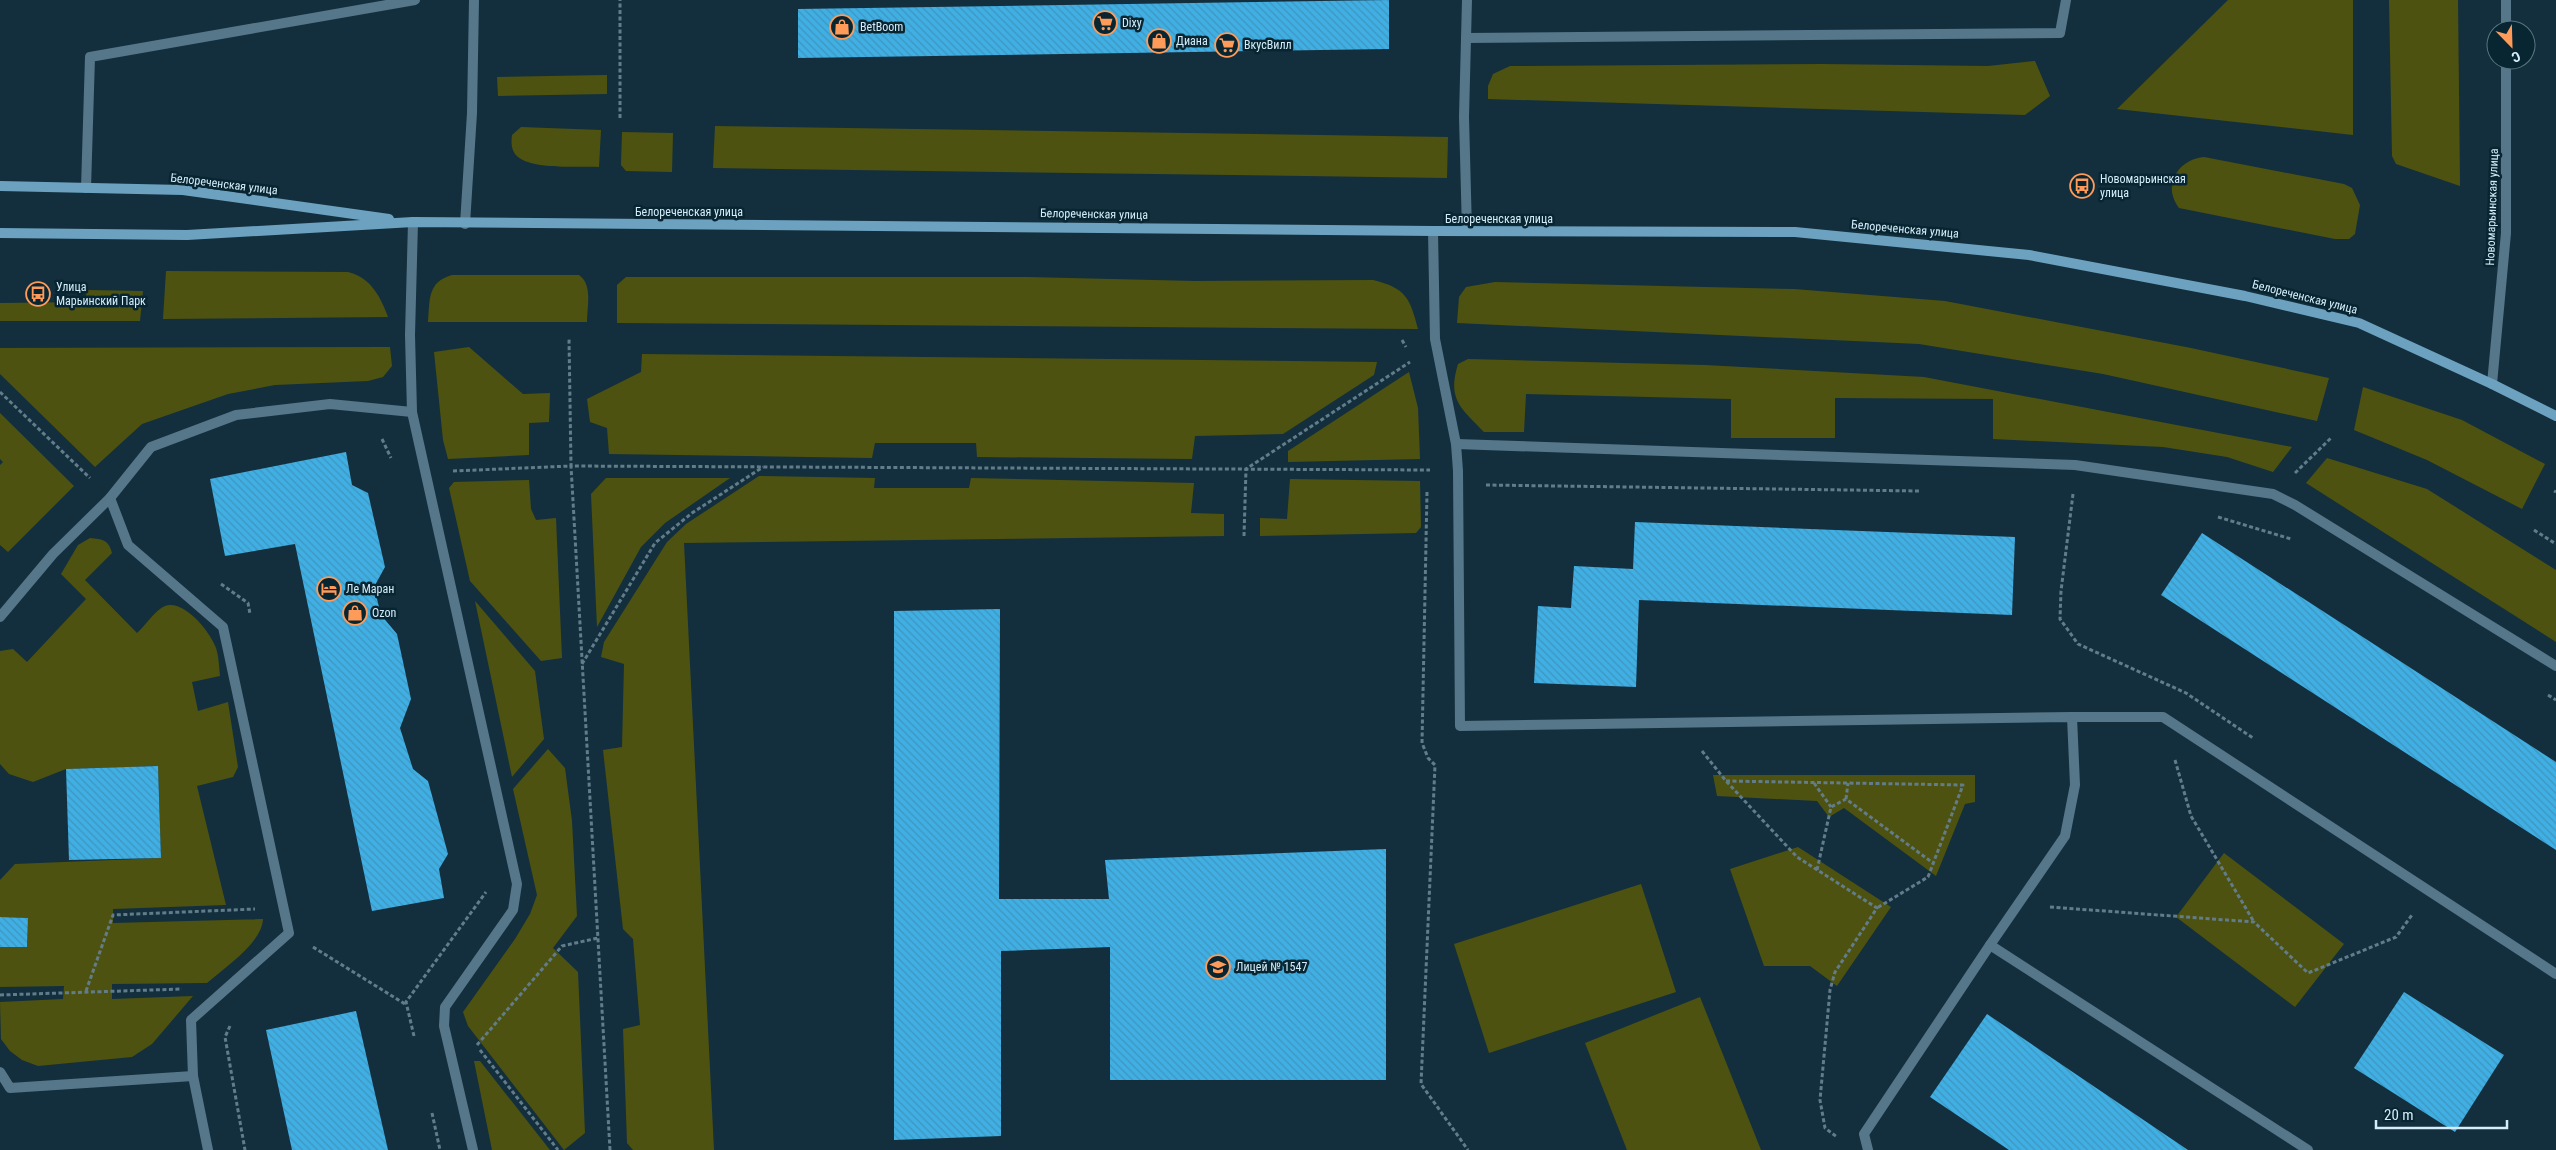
<svg xmlns="http://www.w3.org/2000/svg" width="2556" height="1150" font-family="'Roboto Condensed',sans-serif">
<style>
.green{fill:#4e5210}
.building{fill:url(#building-back-hatch)}
.lines{fill:none;stroke-linecap:round;stroke-linejoin:round}
.path{stroke:#627c8a;stroke-width:3;stroke-dasharray:4 2.5;stroke-linecap:butt}
.service{stroke:#56778a;stroke-width:10}
.tertiary{stroke:#56778a;stroke-width:10}
.secondary{stroke:#6ca2c0;stroke-width:10}
.labels{text-anchor:middle;stroke-width:5;stroke-linejoin:round;paint-order:stroke}
.poi-label{font-size:12px;fill:#d5edfb;stroke:#082532;text-anchor:start}
.street-label{font-size:12px;fill:#d5edfb;stroke:#082532}
</style>
<defs>
<pattern id="building-back-hatch" width="6" height="6" patternUnits="userSpaceOnUse" patternTransform="scale(1.25)"><rect width="6" height="6" fill="#40afe4"/><path d="M-1 5l2 2M0 0l6 6M5-1l2 2" fill="none" stroke="#4095be"/></pattern>
</defs>
<rect width="100%" height="100%" fill="#132f3d"/>
<g class="green">
<path d="M2228 0H2353V135L2117 109Z"/>
<path d="M2389 0H2458L2460 186 2396 164 2392 156Z"/>
<path d="M2035 61 2050 96 2025 115 1488 99V86L1493 74 1510 66 1822 64 1988 66Z"/>
<path d="M607 75V94L498 96 497 77Z"/>
<path d="M715 126 1448 137 1447 178 713 168Z"/>
<path d="M521 127 601 130 599 167C578 166 534 170 518 157 511 151 511 143 512 135Z"/>
<path d="M622 132 673 133 672 172 626 171 621 165Z"/>
<path d="M2204 157 2344 184 2352 188 2360 205 2355 234 2349 239H2335L2179 208C2162 186 2177 160 2204 157Z"/>
<path d="M166 271 348 272C371 278 380 296 388 317L163 319Z"/>
<path d="M452 275H579C593 285 587 306 587 322H428C430 300 427 282 452 275Z"/>
<path d="M626 277H1027L1195 281 1373 280C1406 288 1410 298 1418 329L617 323V285Z"/>
<path d="M1495 282 1794 289 1945 301 2191 348 2329 378 2317 421 2103 374 1919 344 1457 323 1459 297 1466 287Z"/>
<path d="M87 290 143 291 140 321H0V303L85 302Z"/>
<path d="M390 347 392 366 383 377 368 381 275 385 228 394 142 424 95 467 0 374V348Z"/>
<path d="M469 347 523 394 550 393 549 422 529 423V455L448 459 443 440 434 352Z"/>
<path d="M642 354 1377 362 1374 375 1283 434 1195 436 1192 459 977 457 976 443H875L872 458 609 454 607 428 590 422 587 399 641 372Z"/>
<path d="M1468 359 1705 365 1924 377 2292 447 2273 472 2227 457 2163 447 1993 439V399L1835 398V438H1731V399L1526 394 1524 432H1484C1461 408 1447 400 1458 364Z"/>
<path d="M1409 372 1418 408 1420 459 1288 462V451Z"/>
<path d="M2363 387 2462 420 2545 464 2522 509 2427 460 2354 430Z"/>
<path d="M0 413 74 486 8 552 0 545V465L3 462 0 459Z"/>
<path d="M2327 458 2427 489 2556 570V642L2306 483Z"/>
<path d="M759 476 875 478 874 488H969L971 478 1194 483 1191 513 1224 514V536L684 543 714 1150H633L627 1143 623 1029 640 1025 633 939 623 929 603 750 622 747 624 664 601 657 604 642 667 542 686 524Z"/>
<path d="M606 478H730L665 523 641 547 597 627 591 494Z"/>
<path d="M1290 479 1420 481 1421 527 1416 533 1260 536V518L1287 519Z"/>
<path d="M529 480 531 509 536 520 556 518 562 658 541 661 470 581 449 488 454 482Z"/>
<path d="M90 538C102 539 109 540 112 553L85 580 137 633C145 626 155 610 165 606 184 599 211 633 216 648 219 657 219 667 220 676L192 682 198 711 228 702 238 767 233 777 197 786 226 905 113 909V923L263 919C262 943 225 967 207 983L112 984V999L193 996 152 1044 132 1057 38 1066 22 1060 10 1051 1 1039 0 1002 63 999 64 986 0 987V947H27L28 918 0 917V880L15 864 161 858 158 766 66 769 33 782 9 774 0 764V651L13 649 27 662 86 599 61 574 78 545Z"/>
<path d="M475 601 535 671 544 739 512 777Z"/>
<path d="M548 749 565 768 572 821 577 916 553 948 578 972 585 1133 564 1150 468 1026 463 1012 515 939 530 914 537 895 513 789Z"/>
<path d="M1713 775H1975V802L1965 804 1936 876 1844 808 1829 817 1817 801 1717 796Z"/>
<path d="M1798 847 1891 907 1837 986 1810 966H1764L1730 869Z"/>
<path d="M2224 853 2344 944 2295 1007 2176 917Z"/>
<path d="M1641 884 1676 992 1489 1053 1454 944Z"/>
<path d="M1700 997 1761 1150H1627L1585 1043Z"/>
<path d="M474 1061H480L550 1150H492Z"/>
</g>
<g class="building">
<path d="M1389 0V49L798 58V9Z"/>
<path d="M346 452 352 485 368 493 385 567 374 587 381 615 397 634 411 699 400 728 413 769 428 781 448 854 439 869 444 898 372 911 295 544 225 556 210 479Z"/>
<path d="M1635 522 2015 537 2012 615 1639 600 1636 687 1534 683 1538 606 1571 608 1574 566 1633 569Z"/>
<path d="M2202 533 2556 762V850L2161 595Z"/>
<path d="M1000 609 999 899H1109L1105 860 1386 849V1080H1110V947L1001 951V1136L894 1140V611Z"/>
<path d="M158 766 161 858 69 860 66 769Z"/>
<path d="M0 917 28 918 27 947H0Z"/>
<path d="M2404 992 2504 1055 2455 1132 2354 1068Z"/>
<path d="M356 1011 388 1150H292L266 1030Z"/>
<path d="M1987 1014 2188 1150H2009L1930 1097Z"/>
</g>
<g class="lines">
<g class="path">
<path d="M620 118V0"/>
<path d="M1402 340 1406 347"/>
<path d="M0 392 90 478"/>
<path d="M382 439 391 458"/>
<path d="M453 471 571 466 569 339"/>
<path d="M2295 473 2332 437"/>
<path d="M1486 485 1920 491"/>
<path d="M2554 491 2556 492"/>
<path d="M1427 492 1422 743 1428 758 1435 765 1421 1084 1468 1150"/>
<path d="M2073 494 2061 591 2060 619 2078 644 2186 693 2253 738"/>
<path d="M2218 517 2291 539"/>
<path d="M2534 530 2556 544"/>
<path d="M1244 536 1246 469 1410 362"/>
<path d="M221 584 248 603 250 614"/>
<path d="M582 664 655 543 692 513 763 467"/>
<path d="M2548 695 2556 700"/>
<path d="M1702 751 1726 781 1797 857 1877 908 1835 972 1830 990 1820 1100 1825 1128 1837 1137"/>
<path d="M2175 760 2191 816 2254 922"/>
<path d="M1726 781 1963 785 1928 877 1877 908"/>
<path d="M1814 783 1831 807"/>
<path d="M1846 799 1848 783"/>
<path d="M1817 870 1831 807 1846 799 1933 863"/>
<path d="M2050 907 2254 922 2308 973 2396 937 2412 915"/>
<path d="M313 947 405 1004"/>
<path d="M86 991 113 915 255 909"/>
<path d="M0 995 182 989"/>
<path d="M230 1026 225 1037 245 1150"/>
<path d="M414 1036 406 1002 486 892"/>
<path d="M477 1045 562 946 598 938"/>
<path d="M480 1050 558 1150"/>
<path d="M432 1113 440 1150"/>
<path d="M610 1150 571 466 1430 470"/>
</g>
<g class="service">
<path d="M1467 0 1464 117 1467 231"/>
<path d="M1466 38 2060 33 2066 0"/>
<path d="M86 188 90 57 415 0"/>
<path d="M413 222 410 335 412 412 517 884 513 910 445 1007 444 1026 473 1150"/>
<path d="M465 224 472 113 474 0"/>
<path d="M1433 231 1435 339 1456 444 1458 471 1460 726 2072 717 2075 785 2065 836 1990 945 2308 1150"/>
<path d="M1456 444 2075 465 2273 494 2295 505 2556 666"/>
<path d="M110 498 128 545 223 627 289 933 191 1020 193 1076 208 1150"/>
<path d="M0 617 53 554 110 498 151 447 236 415 330 404 412 412"/>
<path d="M2072 717H2163L2556 974"/>
<path d="M0 1072 10 1088 193 1076"/>
<path d="M1868 1150 1864 1134 1990 945"/>
</g>
<g class="tertiary">
<path d="M2506 30V0"/>
<path d="M2492 384 2506 233V60"/>
</g>
<g class="secondary">
<path d="M0 186 183 190 389 219"/>
<path d="M0 233 187 235 413 222 1433 231 1795 232 2029 255 2245 296 2359 323 2492 384 2556 416"/>
</g>
</g>
<defs>
<g id="supermarket-ring" transform="scale(1.25)"><circle r="9.5" fill="#082532" stroke="#fe9b59" stroke-width="1.5"/><path d="M-6-5.5h2.5l.6 2H6L4.5 2H-2.5L-4.4-4H-6ZM-1.5 3.2a1.3 1.3 0 1 0 .1 0ZM3 3.2a1.3 1.3 0 1 0 .1 0Z" fill="#fe9b59"/></g>
<g id="shop-ring" transform="scale(1.25)"><circle r="9.5" fill="#082532" stroke="#fe9b59" stroke-width="1.5"/><path d="M-5-2.5h2.3a2.7 3.5 0 0 1 5.4 0H5L5.5 6h-11ZM-1.5-2.5h3a1.5 2.3 0 0 0-3 0Z" fill="#fe9b59"/></g>
<g id="bus-ring" transform="scale(1.25)"><circle r="9.5" fill="#082532" stroke="#fe9b59" stroke-width="1.5"/><path d="M-5-6H5V4H4V6H2V4H-2V6H-4V4H-5ZM-3.5-4V0h7V-4ZM-3.5 1.2v1.5H-2V1.2ZM2 1.2v1.5H3.5V1.2Z" fill="#fe9b59"/></g>
<g id="hotel-ring" transform="scale(1.25)"><circle r="9.5" fill="#082532" stroke="#fe9b59" stroke-width="1.5"/><path d="M-6-4.5h1.5V1H6V5H4.5V3h-9V5H-6ZM-4 0a1.8 1.8 0 1 1 3.6 0ZM.5 0V-2.5h3Q6-2.5 6 0Z" fill="#fe9b59"/></g>
<g id="school-ring" transform="scale(1.25)"><circle r="9.5" fill="#082532" stroke="#fe9b59" stroke-width="1.5"/><path d="M0-5L7-2L0 1L-7-2ZM-4 1L0 2.5L4 1V4Q0 6-4 4Z" fill="#fe9b59"/></g>
</defs>
<g fill-rule="evenodd">
<use href="#supermarket-ring" x="1105" y="23"/>
<use href="#shop-ring" x="842" y="27"/>
<use href="#shop-ring" x="1159" y="41"/>
<use href="#supermarket-ring" x="1227" y="45"/>
<use href="#bus-ring" x="2082" y="186"/>
<use href="#bus-ring" x="38" y="294"/>
<use href="#hotel-ring" x="329" y="589"/>
<use href="#shop-ring" x="355" y="613"/>
<use href="#school-ring" x="1218" y="967"/>
</g>
<g class="labels">
<g class="poi-label">
<text x="1122" y="27">Dixy</text>
<text x="860" y="31">BetBoom</text>
<text x="1176" y="45">Диана</text>
<text x="1244" y="49">ВкусВилл</text>
<text x="2100" y="183">Новомарьинская<tspan x="2100" dy="14">улица</tspan></text>
<text x="56" y="291">Улица<tspan x="56" dy="14">Марьинский Парк</tspan></text>
<text x="346" y="593">Ле Маран</text>
<text x="372" y="617">Ozon</text>
<text x="1236" y="971">Лицей № 1547</text>
</g>
<g class="street-label">
<text transform="translate(224 184) rotate(7)" y="4">Белореченская улица</text>
<text transform="translate(2492 207) rotate(-88)" y="4">Новомарьинская улица</text>
<text x="689" y="216">Белореченская улица</text>
<text transform="translate(1094 214) rotate(1)" y="4">Белореченская улица</text>
<text x="1499" y="223">Белореченская улица</text>
<text transform="translate(1905 229) rotate(5)" y="4">Белореченская улица</text>
<text transform="translate(2305 297) rotate(14)" y="4">Белореченская улица</text>
</g>
</g>
<g transform="translate(2511 45) rotate(157)"><circle r="24" fill="#082532" stroke="#5a7582"/>
<path d="M0-4L9 19L0 12L-9 19Z" fill="#fe9b59"/>
<text y="-8" font-size="14" font-weight="bold" text-anchor="middle" fill="#d5edfb">С</text>
</g>
<path d="M2376 1120v8h131v-8" fill="none" stroke="#d5edfb" stroke-width="2.5"/>
<text x="2384" y="1120" font-size="15" fill="#d5edfb" stroke="#082532" stroke-width="4" paint-order="stroke">20 m</text>
</svg>
